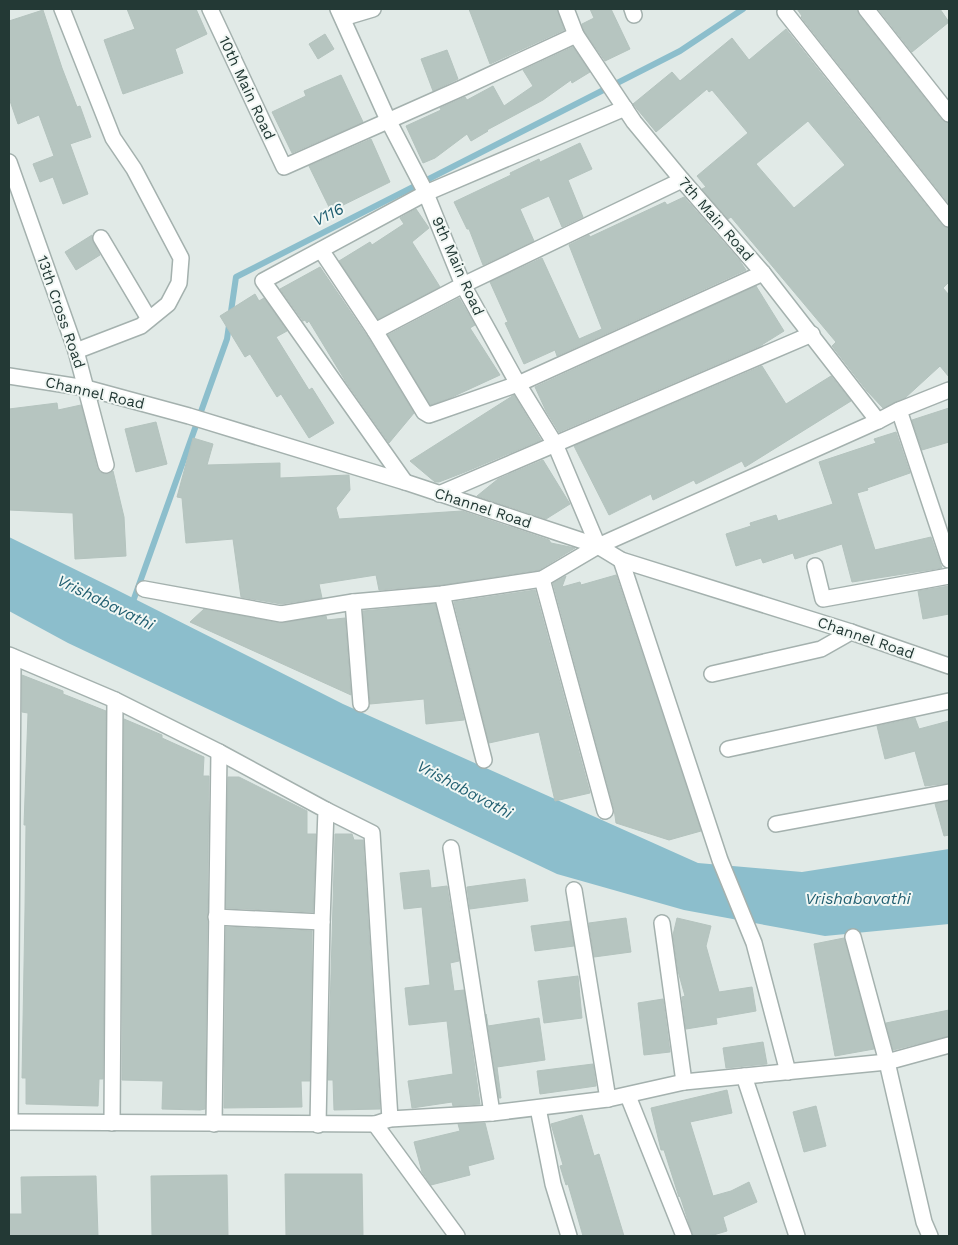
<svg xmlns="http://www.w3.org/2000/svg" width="958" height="1245" font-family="'Work Sans',sans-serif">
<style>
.water{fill:#8cbecc}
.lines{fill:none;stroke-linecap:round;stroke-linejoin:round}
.stream{stroke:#8cbecc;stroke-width:6}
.building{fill:#b6c5c0;stroke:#b4c3be;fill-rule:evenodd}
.minor-casing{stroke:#a4b1ae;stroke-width:18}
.tertiary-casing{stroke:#a4b1ae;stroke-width:18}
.minor{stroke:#fff;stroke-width:15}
.tertiary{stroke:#fff;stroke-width:15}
.labels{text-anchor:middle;stroke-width:4;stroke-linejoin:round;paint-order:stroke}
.street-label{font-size:15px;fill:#233935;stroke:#f1f7f4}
.water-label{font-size:16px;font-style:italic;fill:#215f71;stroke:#f1f7f4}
</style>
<rect width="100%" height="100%" fill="#e1eae7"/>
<path class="water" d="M9 537 113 588 343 704 698 863 802 872 949 849V924L825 936 684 910 557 874 68 643 9 611Z"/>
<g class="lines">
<path class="stream" d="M131 607 227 339 236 277 680 51 743 9"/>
</g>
<g class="building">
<path d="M127 9H196L207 34 175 49 183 73 123 94 104 40 135 29Z"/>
<path d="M469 9H557L564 30 490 64Z"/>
<path d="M590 9H611L630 49 605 61 584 31 582 24 594 18Z"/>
<path d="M797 9H857L859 15 942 120 949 123V204L801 17 802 16Z"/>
<path d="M878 9H940L949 22 912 52Z"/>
<path d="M43 10 62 68 77 107 80 106 91 137 70 144 88 194 63 204 53 177 40 182 33 164 54 156 39 115 18 124 9 98V21Z"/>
<path d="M786 29 942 225 949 228V282L943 288 949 295V377L940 366 905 398 883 408 867 391 832 346 836 342 731 217 728 219 702 189 706 187 697 176 748 133 712 90 709 92 707 89 656 132 633 104 672 72 680 81 732 38 749 60ZM808 121 845 165 794 208 756 164Z"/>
<path d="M325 34 334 49 318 59 309 44Z"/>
<path d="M573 47 590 72 572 83 571 80 543 100 487 130 488 131 471 141 467 134 435 158 423 163 406 126 441 110 440 108 465 97 467 100 493 86 504 106 533 86 523 70Z"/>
<path d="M447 50 458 79 433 91 421 59Z"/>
<path d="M341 75 363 122 292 153 272 112 306 96 304 91Z"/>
<path d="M371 139 390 182 331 211 309 166Z"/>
<path d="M580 143 592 169 568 180 583 217 562 227 549 196 520 209 534 241 483 265 469 229H467L454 202 511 175 510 173 539 159 540 162Z"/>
<path d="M684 197 740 261 746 270 557 356 555 350 524 364 505 323 508 322 490 282 542 258 579 339 602 329 569 245 589 235 590 237 665 202 667 205Z"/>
<path d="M416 209 429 228 412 242 440 287 378 319 339 261 370 242 372 245 404 224 400 218Z"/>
<path d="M92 235 93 242 100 255 76 270 65 252Z"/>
<path d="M320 267 367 336 414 413 389 443 346 382 309 321 307 323 305 320 303 321 280 289Z"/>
<path d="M756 286 784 331 760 346 559 432 546 411 535 387Z"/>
<path d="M255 294 259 301 264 298 287 331 276 337 309 390 312 388 334 423 309 438 281 394 277 397 250 354 245 357 220 316Z"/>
<path d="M459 298 475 325 470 328 500 375 450 398 430 405 388 335Z"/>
<path d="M762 366 786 404 831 376 851 401 745 467 742 461 696 484 694 480 653 500 651 494 609 515 574 446Z"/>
<path d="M514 395 541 440 465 472 439 482H435L410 461Z"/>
<path d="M57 403 58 410 81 405 97 468 100 472 104 474H109L113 471 124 517 126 556 75 559 73 513 9 510V409Z"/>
<path d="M949 408V442L922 450 912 420Z"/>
<path d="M156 422 167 464 136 472 125 429Z"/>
<path d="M896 432 910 473 867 488 868 490 857 493 875 550 931 537 942 568 852 582 842 544 795 559 793 553 763 563 761 558 736 566 726 534 751 526 750 523 776 515 778 521 833 504 819 462 876 443 874 439Z"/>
<path d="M193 438 213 444 207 465 280 463V478L349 475 350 490 336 508 339 519 462 511 549 540 551 543 575 548 539 570 441 585 379 590 376 575 319 584 322 598 281 604 241 597 233 539 186 543 182 498 177 497Z"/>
<path d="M543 460 570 504 546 519 477 496 498 479Z"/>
<path d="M616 575 701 831 669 840 616 823 614 809 553 583 566 576 562 587 580 582 581 585Z"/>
<path d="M949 586V614L923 619 918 591Z"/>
<path d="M535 590 590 793 555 801 539 732 489 743 454 602Z"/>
<path d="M435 604 464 720 426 724 424 699 370 704 363 611Z"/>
<path d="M204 609 280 623 326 616 327 620 345 618 351 695 190 622Z"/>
<path d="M22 675 63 691V694L106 711 103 1079H99L98 1106 26 1104V1078H22L25 909 26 825H24L28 713 22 712Z"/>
<path d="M915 718 919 729 949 721V783L925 786 915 751 885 759 877 726Z"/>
<path d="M124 719 162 735V738L204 757 203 776H209L205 1109 200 1110 162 1109 163 1081 122 1080Z"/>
<path d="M228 777H239L307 811V834H316L313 912 226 908Z"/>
<path d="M949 801V835L944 836 935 804Z"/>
<path d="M335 834H352L354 840H363L380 1109 334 1110 333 1080H328Z"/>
<path d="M429 870 431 888 447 886 459 961 450 963 454 991 464 990 480 1104 453 1106 452 1102 412 1108 408 1081 453 1074 447 1021 409 1025 405 988 430 985 422 907 404 909 400 873Z"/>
<path d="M525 879 528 901 470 909 467 887Z"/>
<path d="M626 918 631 952 594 957 589 923Z"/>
<path d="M677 918 711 926 706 946 719 992 752 987 756 1011 716 1018 717 1024 686 1029 682 997 685 996 678 971 673 935Z"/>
<path d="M570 921 574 946 535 951 531 926Z"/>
<path d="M226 927 312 931 310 1081H301L302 1107 224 1108Z"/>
<path d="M844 938 874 1049 835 1056 814 944Z"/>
<path d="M578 976 582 1018 544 1023 538 981Z"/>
<path d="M663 999 670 1052 644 1055 638 1003Z"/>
<path d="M949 1010V1036L893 1050 886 1023Z"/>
<path d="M486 1014 488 1026 539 1018 545 1060 497 1067 501 1098H499Z"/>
<path d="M763 1042 767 1064 726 1068 723 1048Z"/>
<path d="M593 1064 596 1086 540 1094 537 1071Z"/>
<path d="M727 1090 732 1113 690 1122 713 1196 731 1191 749 1182 757 1202 723 1217 727 1231 710 1236H693L680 1196 679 1197 664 1150H661L651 1108Z"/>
<path d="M816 1106 826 1146 804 1152 793 1112Z"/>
<path d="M582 1115 594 1156 599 1154 624 1236H583L568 1184 566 1185 560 1166 563 1165 551 1124Z"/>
<path d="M485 1123 494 1159 468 1166 470 1175 431 1185 422 1172 414 1142 460 1131 458 1124Z"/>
<path d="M285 1174H362L363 1236H286Z"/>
<path d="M227 1175 228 1236H152L151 1176Z"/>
<path d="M96 1176 98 1236H9V1214H22L21 1177Z"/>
</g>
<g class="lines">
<g class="minor-casing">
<g id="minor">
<path d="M62 9 113 138 134 169 181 258 179 283 168 304 141 326 76 351"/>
<path d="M210 9 284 167 462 88 576 35"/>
<path d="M338 9 388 120 425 191 463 285 518 384 555 444 598 546"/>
<path d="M566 9 576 35 634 122 682 180 763 273 878 421"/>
<path d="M632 9 634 15"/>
<path d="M866 9 949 114"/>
<path d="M785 12 949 219"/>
<path d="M343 18 373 9"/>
<path d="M9 162 76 351 106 465"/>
<path d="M101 238 149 319"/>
<path d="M321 250 375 331 463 285 682 180"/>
<path d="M375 331 424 412 429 415 518 384 763 273"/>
<path d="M899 410 949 560"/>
<path d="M405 482 263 281 426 193 625 108"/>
<path d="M439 494 812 334"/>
<path d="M621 560 720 860 754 943 788 1072"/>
<path d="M815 566 823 599 949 576"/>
<path d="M542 579 605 811"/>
<path d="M144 589 281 614 353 602 442 594 542 579 598 546 878 421 899 410 949 390"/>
<path d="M442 594 484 760"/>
<path d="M353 602 361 704"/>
<path d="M9 655 115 700 219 752 326 810 322 922 318 1125"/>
<path d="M712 674 821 649 851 632"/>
<path d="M728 749 949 701"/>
<path d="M326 810 372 833 390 1119"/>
<path d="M776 824 949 792"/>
<path d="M451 848 492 1113"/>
<path d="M574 890 608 1099"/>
<path d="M216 917 322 922"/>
<path d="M662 923 684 1082"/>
<path d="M853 937 887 1062 924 1222 930 1236"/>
<path d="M744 1076 797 1236"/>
<path d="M628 1096 684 1236"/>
<path d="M538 1108 553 1184 569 1236"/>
<path d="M9 1122 375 1124 390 1119 492 1113 608 1099 684 1082 887 1062 949 1045"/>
<path d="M10 1122 13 657"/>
<path d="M112 1123 115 700"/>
<path d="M214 1124 219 752"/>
<path d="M375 1124 457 1236"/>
</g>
</g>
<g class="tertiary-casing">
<path id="tertiary" d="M9 376 86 388 189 416 405 482 598 546 621 560 851 632 949 666"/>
</g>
<use href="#minor" class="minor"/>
<use href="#tertiary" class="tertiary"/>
</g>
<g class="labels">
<g class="street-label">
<text transform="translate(247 88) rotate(65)" y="5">10th Main Road</text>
<text transform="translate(716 219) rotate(49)" y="5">7th Main Road</text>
<text transform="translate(458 266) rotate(66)" y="5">9th Main Road</text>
<text transform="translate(61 312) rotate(71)" y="5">13th Cross Road</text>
<text transform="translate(95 393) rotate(13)" y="5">Channel Road</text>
<text transform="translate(483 508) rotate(18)" y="5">Channel Road</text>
<text transform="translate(866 638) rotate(19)" y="5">Channel Road</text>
</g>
<g class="water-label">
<text transform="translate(328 214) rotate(-27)" y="6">V116</text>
<text transform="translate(106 602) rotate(26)" y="6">Vrishabavathi</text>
<text transform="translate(465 789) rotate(28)" y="6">Vrishabavathi</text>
<text x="858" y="904">Vrishabavathi</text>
</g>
</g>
<rect width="958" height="1245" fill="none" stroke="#233935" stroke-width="20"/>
</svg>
